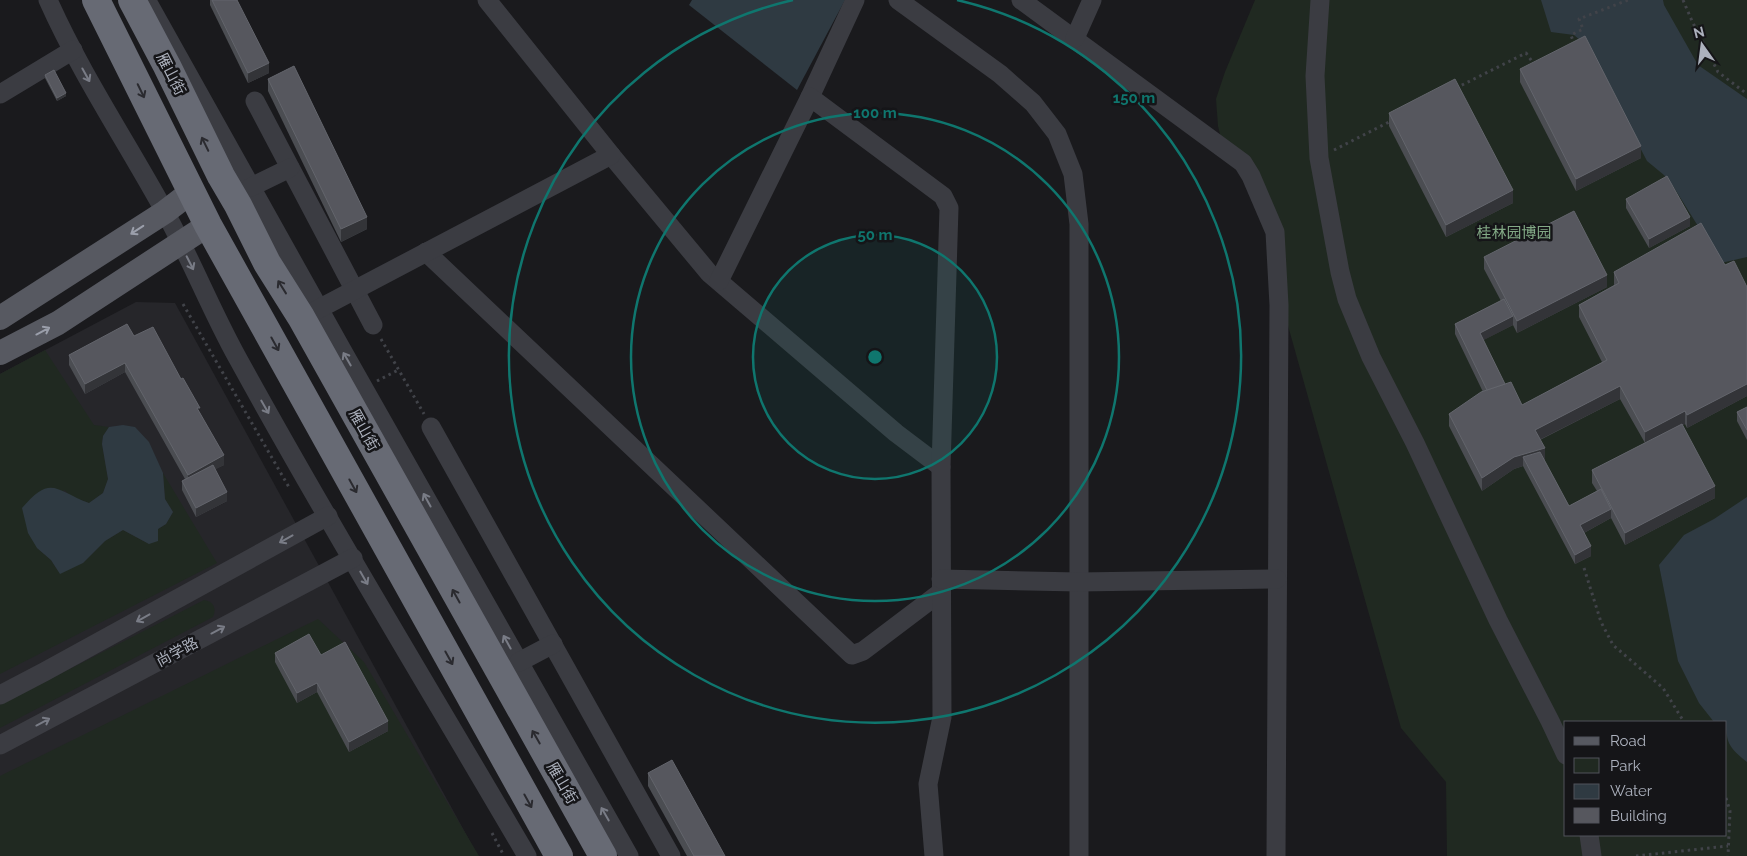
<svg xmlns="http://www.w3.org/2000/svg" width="1747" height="856" font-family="Raleway,'Noto Sans SC',sans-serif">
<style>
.built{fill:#26262a}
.green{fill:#202921;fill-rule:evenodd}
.water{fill:#2f3a42}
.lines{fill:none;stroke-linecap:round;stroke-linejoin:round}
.path{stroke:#414349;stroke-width:3;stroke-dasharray:2.5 4;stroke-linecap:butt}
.minor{stroke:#3b3c42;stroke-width:19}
.major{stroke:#575961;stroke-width:24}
.highway{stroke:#676a74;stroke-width:28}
.wall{fill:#4b4d52;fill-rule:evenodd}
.shaded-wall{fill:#333438}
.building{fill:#56575e;stroke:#63656c}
.oneway{stroke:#797c86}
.oneway2{stroke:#2a2a2f}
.oneway3{stroke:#9b9fab}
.ring{fill:none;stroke:#0f766e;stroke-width:2.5}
.labels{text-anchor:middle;stroke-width:5;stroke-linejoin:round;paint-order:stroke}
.street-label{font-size:15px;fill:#acb1bd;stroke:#151518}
.park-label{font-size:15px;fill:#82a985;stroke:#151518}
.centre{fill:#0f766e;stroke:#151518;stroke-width:2.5}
.ring-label{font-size:15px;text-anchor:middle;font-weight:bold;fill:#0f766e;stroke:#151518;stroke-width:5;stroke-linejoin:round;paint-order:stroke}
</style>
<rect width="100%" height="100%" fill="#1a1a1d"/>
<path class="built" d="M136 302 175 303 478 856H0V374Z"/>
<g class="green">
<path d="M1255 0H1747V856H1447L1446 782 1401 728 1285 315 1282 240 1221 138 1218 126 1216 99 1225 72ZM1566 722H1726V835H1566Z"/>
<path d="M45 350 94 425 109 427 103 436 102 444 108 479 103 493 89 503 72 497 64 490 37 548 51 560 58 571 83 563 105 541 123 530 149 544 158 529 166 524 173 512 165 499 163 473 217 563 0 674V374Z"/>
<path d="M204 600C213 601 217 608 213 617L0 728V705Z"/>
<path d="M318 619 364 662 479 856H0V776Z"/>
</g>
<g class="water">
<path d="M692 0H845L797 90 689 5Z"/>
<path d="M1541 0H1663L1664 5 1698 65 1747 99V257L1721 263 1673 186 1664 175 1647 161 1587 46 1574 35 1551 32Z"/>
<path d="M123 425 135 427 149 442 163 473 165 499 173 512 166 524 158 529V541L149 544 123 530 105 541 83 563 60 574 51 560 37 548 28 533 22 508C51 474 55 490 89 503L103 493 108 479 102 444 103 436 109 427Z"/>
<path d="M1747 497V762C1730 748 1726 744 1726 722H1714L1699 703 1678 661 1659 565 1684 535 1714 519Z"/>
</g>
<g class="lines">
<g class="path">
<path d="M1683 0 1692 21 1718 72 1747 94"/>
<path d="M1573 44H1574L1571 35 1583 29 1579 19 1628 0"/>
<path d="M1456 88 1526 53 1534 64 1536 63"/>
<path d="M1334 150 1391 121"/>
<path d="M183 304 290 489"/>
<path d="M381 339 424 414"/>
<path d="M377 381 400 369"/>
<path d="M1584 568 1601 622 1613 645 1663 688 1684 722"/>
<path d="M1726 798 1730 811 1728 856"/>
<path d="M492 833 504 856"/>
<path d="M1636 856 1728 846"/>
</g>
<g class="minor">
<path d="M48 0C81 74 126 141 165 212 191 259 211 310 237 357 330 526 430 690 527 856"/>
<path d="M898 0 1000 74 1033 103 1057 134 1073 174 1079 224V856"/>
<path d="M1021 0 1243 163 1251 176 1275 232 1279 305 1276 856"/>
<path d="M1320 0 1315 76 1319 158 1340 272 1347 299 1371 357 1415 443 1498 620 1550 721 1566 755"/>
<path d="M147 1 342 350 629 856"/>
<path d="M1075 38 1092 0"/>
<path d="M0 94 73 50"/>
<path d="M810 97 855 0"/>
<path d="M255 101 373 325"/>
<path d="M611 155 709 273 896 433 941 467"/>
<path d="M251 187 290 168"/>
<path d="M426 252 852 655 863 651 941 592"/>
<path d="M719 281 810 97 943 196 949 208 941 467 942 717 928 784 934 856"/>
<path d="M309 314 611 155 487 0"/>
<path d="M431 427 671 856"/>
<path d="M941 579 1079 582 1277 579"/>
<path d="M519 662 553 644"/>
<path d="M0 695 44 672 328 516"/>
<path d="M0 745 353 558"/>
<path d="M1589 835 1592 856"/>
</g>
<g class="major">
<path d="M0 318 165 212 191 192"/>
<path d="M0 353 58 323 208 225"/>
</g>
<g class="highway">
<path d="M96 0 208 225 559 856"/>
<path d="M132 0 167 66 221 176 238 205 267 263 301 317 603 856"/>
</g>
</g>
<g class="wall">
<path d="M210 0H237L269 73 248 83 210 5Z"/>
<path d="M1520 69 1641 158 1576 191 1520 82Z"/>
<path d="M45 75 66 96 57 101 45 78Z"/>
<path d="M268 79 367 229 341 242 268 91Z"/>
<path d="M1389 113 1513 203 1446 237 1389 126Z"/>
<path d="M1626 199 1690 226 1649 248 1626 208Z"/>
<path d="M1484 257 1607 287 1517 333 1513 325 1483 340 1505 384 1522 405 1602 362 1579 317V305L1614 285V272L1725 265 1747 287V396L1687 428 1685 424 1682 425 1715 498 1625 545 1611 518 1584 533 1591 556 1575 564 1523 466 1514 469 1482 491 1449 426V414L1483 392 1455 334V324L1501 301 1484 269ZM1620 399 1645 443 1592 470V483L1597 491 1569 506 1544 460 1540 440Z"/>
<path d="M134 336 200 413 224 465 215 469 227 501 196 517 182 490V481L185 479 125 372 85 394 69 365V355Z"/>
<path d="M1747 407V440L1737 421V412Z"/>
<path d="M275 653 321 655 388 731 349 752 317 692 297 703 275 662Z"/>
<path d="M648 773 725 856H687L648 786Z"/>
</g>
<g class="shaded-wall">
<path d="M269 63V73L248 83V73Z"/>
<path d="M66 93V96L57 101V98Z"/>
<path d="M1641 146V158L1576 191V179Z"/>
<path d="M1513 190V203L1446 237V225Z"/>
<path d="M367 217V229L341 242V229Z"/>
<path d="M1690 217V226L1649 248V239Z"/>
<path d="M1607 275V287L1517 333V321Z"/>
<path d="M1513 316V325L1480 342V333Z"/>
<path d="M125 363V372L85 394V384Z"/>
<path d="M1747 384V396L1687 428V415Z"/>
<path d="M1620 386V399L1535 442V430Z"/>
<path d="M1685 411V424L1645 444V432Z"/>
<path d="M1545 448V460L1527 465 1523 457V466L1514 469 1482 491V478L1514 457Z"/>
<path d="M224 455V465L188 484V475Z"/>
<path d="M1715 486V498L1625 545V533Z"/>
<path d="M227 492V501L196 517V508Z"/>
<path d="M1611 509V518L1580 535V525Z"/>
<path d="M1591 546V556L1575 564V555Z"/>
<path d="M317 683V692L297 703V693Z"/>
<path d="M388 721V731L349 752V742Z"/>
</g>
<g class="building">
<path d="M212 0H237L269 63 248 73Z"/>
<path d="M1585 36 1641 146 1576 179 1520 69Z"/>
<path d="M294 66 367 217 341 229 268 79Z"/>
<path d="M54 70 66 93 57 98 45 75Z"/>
<path d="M1455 79 1513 190 1446 225 1389 113Z"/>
<path d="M1667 176 1690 217 1649 239 1626 199Z"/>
<path d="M1574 211 1607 275 1517 321 1484 257Z"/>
<path d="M1701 223 1725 265 1734 261 1747 287V384L1687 415 1685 411 1645 432 1620 386 1535 430 1545 448 1514 457 1482 478 1449 414 1481 392 1511 382 1522 405 1607 360 1579 305 1619 283 1614 272Z"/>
<path d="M1504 299 1513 316 1480 333 1505 384 1487 390 1455 324Z"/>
<path d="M127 324 134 336 153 327 181 379 183 378 200 408H197L224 455 188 475 125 363 85 384 69 355Z"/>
<path d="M1747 407V430L1737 412Z"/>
<path d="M1682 424 1715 486 1625 533 1592 470Z"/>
<path d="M1540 452 1569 506 1601 489 1611 509 1580 525 1591 546 1575 555 1523 457Z"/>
<path d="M213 465 227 492 196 508 182 481Z"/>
<path d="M309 634 321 655 345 642 388 721 349 742 317 683 297 693 275 653Z"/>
<path d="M672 760 725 856H694L648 773Z"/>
</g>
<defs><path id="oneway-shaft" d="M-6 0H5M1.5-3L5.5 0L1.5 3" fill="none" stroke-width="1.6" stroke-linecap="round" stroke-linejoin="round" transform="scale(1.25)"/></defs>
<g class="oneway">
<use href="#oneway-shaft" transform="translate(86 75) rotate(61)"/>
<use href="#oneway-shaft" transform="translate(190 263) rotate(63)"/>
<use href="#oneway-shaft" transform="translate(347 359) rotate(-120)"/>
<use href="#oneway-shaft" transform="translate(265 407) rotate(60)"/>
<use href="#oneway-shaft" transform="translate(427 500) rotate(-119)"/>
<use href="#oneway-shaft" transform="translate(286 539) rotate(151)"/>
<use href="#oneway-shaft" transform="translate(364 578) rotate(60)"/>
<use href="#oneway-shaft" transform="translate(143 618) rotate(151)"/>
<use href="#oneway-shaft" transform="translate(218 630) rotate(-28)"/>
<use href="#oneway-shaft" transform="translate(507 642) rotate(-119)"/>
<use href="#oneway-shaft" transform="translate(43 722) rotate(-28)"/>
<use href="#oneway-shaft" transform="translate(605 814) rotate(-120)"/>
</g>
<g class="oneway2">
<use href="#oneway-shaft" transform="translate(141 91) rotate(64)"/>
<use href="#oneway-shaft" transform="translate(205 144) rotate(-116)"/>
<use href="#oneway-shaft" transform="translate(282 287) rotate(-122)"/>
<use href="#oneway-shaft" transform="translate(275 344) rotate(61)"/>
<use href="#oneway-shaft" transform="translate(353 486) rotate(61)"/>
<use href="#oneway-shaft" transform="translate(456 596) rotate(-119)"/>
<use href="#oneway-shaft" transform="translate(449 658) rotate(61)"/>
<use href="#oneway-shaft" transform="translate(536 737) rotate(-120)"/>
<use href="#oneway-shaft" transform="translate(528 801) rotate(61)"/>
</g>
<g class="oneway3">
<use href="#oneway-shaft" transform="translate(137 230) rotate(147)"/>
<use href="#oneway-shaft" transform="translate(43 331) rotate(-28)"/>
</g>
<circle cx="875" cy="357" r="122" fill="#0f766e" fill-opacity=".12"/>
<g class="ring">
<circle cx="875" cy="357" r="122"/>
<circle cx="875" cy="357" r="244"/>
<path d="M957 0A366 366 0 1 1 793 0"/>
</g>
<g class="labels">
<g class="street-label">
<text transform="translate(171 74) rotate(63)" y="5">雁山街</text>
<text transform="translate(364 430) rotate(61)" y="5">雁山街</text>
<text transform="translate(177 652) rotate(-28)" y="5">尚学路</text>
<text transform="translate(562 783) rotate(60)" y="5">雁山街</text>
</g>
<g class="park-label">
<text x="1514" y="238">桂林园博园</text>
</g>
</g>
<circle cx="875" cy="357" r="8" class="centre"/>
<g class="ring-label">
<text x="1134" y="103">150 m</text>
<text x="875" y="118">100 m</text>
<text x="875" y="240">50 m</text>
</g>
<rect x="1564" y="721" width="162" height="115" fill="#151518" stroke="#51535a"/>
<rect x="1574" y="737" width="25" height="8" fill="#575961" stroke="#51535a"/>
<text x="1610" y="746" font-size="15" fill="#acb1bd">Road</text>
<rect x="1574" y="758" width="25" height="15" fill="#202921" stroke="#51535a"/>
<text x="1610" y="771" font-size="15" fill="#acb1bd">Park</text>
<rect x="1574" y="784" width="25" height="15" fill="#2f3a42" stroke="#51535a"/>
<text x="1610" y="796" font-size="15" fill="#acb1bd">Water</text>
<rect x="1574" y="808" width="25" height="15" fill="#56575e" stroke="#51535a"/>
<text x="1610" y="821" font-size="15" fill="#acb1bd">Building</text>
<g transform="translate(1702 45) rotate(346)" stroke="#151518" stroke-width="4" paint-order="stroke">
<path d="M0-4L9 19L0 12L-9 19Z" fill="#acb1bd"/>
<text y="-8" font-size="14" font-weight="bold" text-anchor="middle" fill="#acb1bd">N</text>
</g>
</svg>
